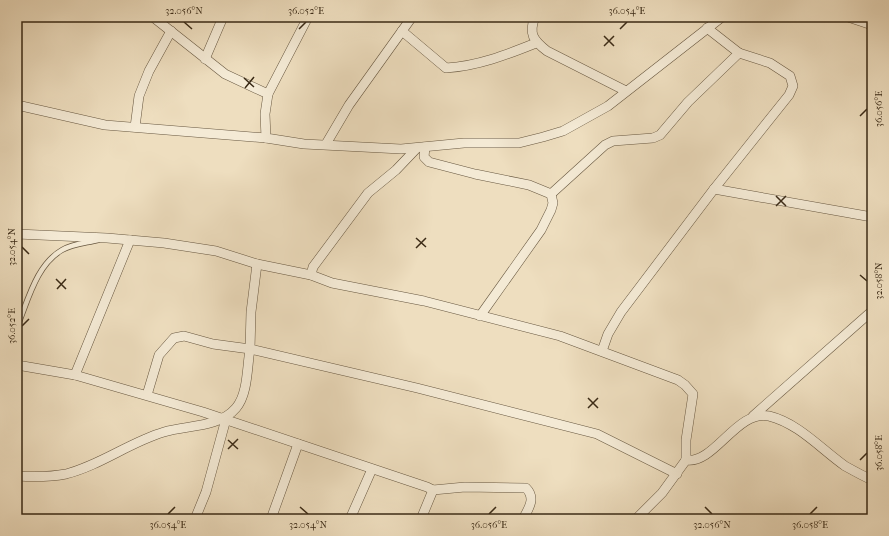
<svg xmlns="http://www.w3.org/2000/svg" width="889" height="536" font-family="'IM FELL French Canon',serif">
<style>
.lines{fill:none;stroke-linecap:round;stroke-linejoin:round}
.service-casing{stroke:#675740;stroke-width:6}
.minor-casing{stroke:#675740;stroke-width:10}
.service{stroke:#f4ead5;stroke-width:4.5}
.minor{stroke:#f4ead5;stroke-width:9}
.ticks{fill:none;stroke:#3a2a16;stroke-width:1.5}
.neatline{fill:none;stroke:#3a2a16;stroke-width:1.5}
.ticks-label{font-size:10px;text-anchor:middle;fill:#3a2a16}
</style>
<rect width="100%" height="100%" fill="#eedebf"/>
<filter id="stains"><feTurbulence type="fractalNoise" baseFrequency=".005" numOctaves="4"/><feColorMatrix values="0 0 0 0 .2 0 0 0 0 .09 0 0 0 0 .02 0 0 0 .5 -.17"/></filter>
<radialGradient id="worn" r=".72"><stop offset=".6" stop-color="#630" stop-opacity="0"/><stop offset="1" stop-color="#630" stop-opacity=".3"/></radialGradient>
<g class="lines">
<g class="service-casing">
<path id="service" d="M17 327C28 301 36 265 62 250 72 244 86 243 98 240"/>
</g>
<g class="minor-casing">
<g id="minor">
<path d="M153 17 225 74 268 94"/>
<path d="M308 17 268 94 265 114 266 138 304 144 401 149 464 143H519L543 137 563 131 608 106 722 17"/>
<path d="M535 17C528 34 534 41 547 51L626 91"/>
<path d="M848 17 872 25"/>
<path d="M402 31 446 68C478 66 506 55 536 43"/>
<path d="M205 59 223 17"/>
<path d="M17 105 105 125 266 138"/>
<path d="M135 127 139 96 149 71 171 31"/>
<path d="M326 144 349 105 412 17"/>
<path d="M425 147 424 157 429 162 475 174 529 185 551 194 553 203 551 210 541 230 480 316"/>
<path d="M714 189 872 217"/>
<path d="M551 194 605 145 613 141 653 138 660 135 688 102 739 53 707 28"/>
<path d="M17 234 107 238 164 243 216 251 257 264"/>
<path d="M311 275 313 267 368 193 396 170 417 148"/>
<path d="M602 351 608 334 621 312 714 189 789 95 793 86 790 76 770 63 739 53"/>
<path d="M17 365 75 375 130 240"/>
<path d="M75 375 203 412 427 487 433 490 421 519"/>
<path d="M753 416 872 311"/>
<path d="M677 474 597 434 417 388 250 349 251 312 257 264 311 275 332 283 424 301 560 336 678 380 685 385 693 394 686 440V460"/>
<path d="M17 476C33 477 50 477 66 474 101 465 130 442 164 432 187 425 219 428 236 408 248 394 247 367 250 349L213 344 184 336 174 338 159 355 147 395"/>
<path d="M433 490 465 487 526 488C536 498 529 508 523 519"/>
<path d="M195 519 206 492 226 419"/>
<path d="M271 519 298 444"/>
<path d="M350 519 372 469"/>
<path d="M636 519 662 493 686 460C714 465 737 409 769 416 798 423 821 449 845 466 854 471 863 476 872 480"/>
</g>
</g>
<use href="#service" class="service"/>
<use href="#minor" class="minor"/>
</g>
<path class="ticks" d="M184 22 192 29M299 29 306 22M620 29 627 22M604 36 614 46M604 46 614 36M244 78 254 87M245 88 254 77M860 116 867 109M776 196 786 206M776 206 786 196M416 238 426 247M22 247 29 254M416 248 426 238M860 275 867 281M56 279 66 289M57 289 66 279M22 326 29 319M588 398 598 408M588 408 598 398M228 440 238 449M228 449 238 439M860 460 867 453M300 507 308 514M705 507 712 514M168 514 175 507M489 514 496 507M810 514 817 507"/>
<rect width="889" height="536" fill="none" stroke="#eedebf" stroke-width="44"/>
<rect x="22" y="22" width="845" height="492" class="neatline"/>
<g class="ticks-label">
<text x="184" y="14">32.056°N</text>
<text x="306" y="14">36.052°E</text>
<text x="627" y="14">36.054°E</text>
<text transform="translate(878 109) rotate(-90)" y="4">36.056°E</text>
<text transform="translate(11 247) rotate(-90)" y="4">32.054°N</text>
<text transform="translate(878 281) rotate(-90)" y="4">32.058°N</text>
<text transform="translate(11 326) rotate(-90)" y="4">36.052°E</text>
<text transform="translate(878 453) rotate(-90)" y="4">36.058°E</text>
<text x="168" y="528">36.054°E</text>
<text x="308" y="528">32.054°N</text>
<text x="489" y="528">36.056°E</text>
<text x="712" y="528">32.056°N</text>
<text x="810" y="528">36.058°E</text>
</g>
<rect width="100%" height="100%" filter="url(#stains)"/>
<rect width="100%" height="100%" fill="url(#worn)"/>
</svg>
